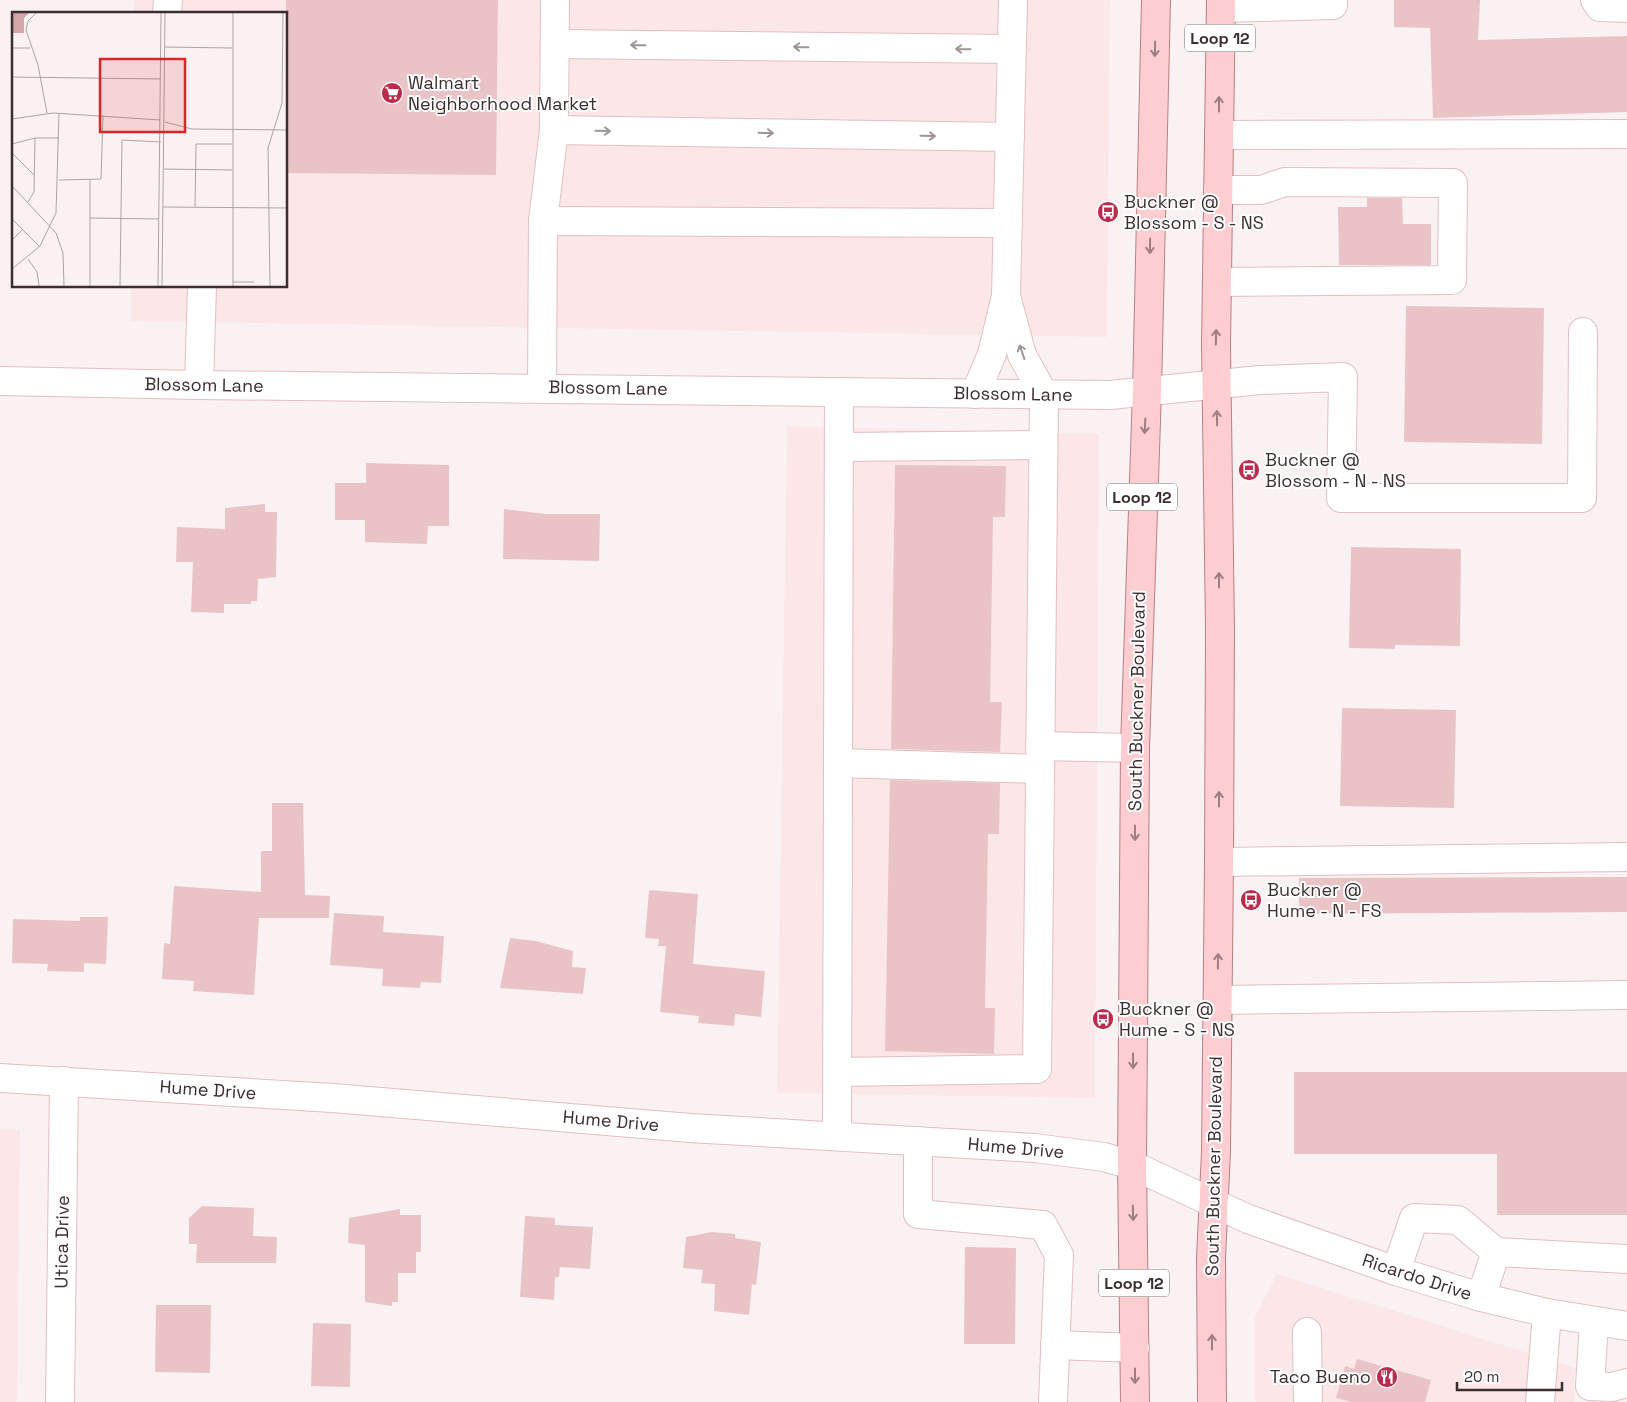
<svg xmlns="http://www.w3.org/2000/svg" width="1627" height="1402" font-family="'Space Grotesk',sans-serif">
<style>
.built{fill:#fbe7e8}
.building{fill:#eac3c6}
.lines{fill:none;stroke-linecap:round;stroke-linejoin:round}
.minor-casing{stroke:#e4bec1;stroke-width:30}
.major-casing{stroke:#ba7f84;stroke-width:30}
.minor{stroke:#fff;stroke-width:28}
.major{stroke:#fecdd1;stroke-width:28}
.oneway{stroke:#9e9696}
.oneway2{stroke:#9d7d80}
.labels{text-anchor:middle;stroke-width:4;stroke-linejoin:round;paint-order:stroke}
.shield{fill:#fff;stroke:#766c6d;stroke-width:1}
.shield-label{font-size:16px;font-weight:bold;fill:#3c2d2e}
.poi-label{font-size:18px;fill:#3c2d2e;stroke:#fff;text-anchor:start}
.street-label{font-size:18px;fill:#3c2d2e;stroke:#fff}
.inset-road{fill:none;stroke:#aea3a4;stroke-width:1}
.view{fill:#d62828;fill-opacity:0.15;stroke:#d62828;stroke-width:2.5}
.inset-edge{fill:none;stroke:#3c2d2e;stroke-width:2.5}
</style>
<rect width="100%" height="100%" fill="#faf2f2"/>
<g class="built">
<path d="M134 0H1110L1107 337 131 321V286H286V14H134Z"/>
<path d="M787 426 1099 434 1095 1098 777 1093Z"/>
<path d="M0 1129 20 1130 17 1402H0Z"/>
<path d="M1277 1274 1595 1374 1574 1373V1402H1255V1317Z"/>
</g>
<g class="building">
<path d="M286 0H498L496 175 286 173Z"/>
<path d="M1394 0H1480L1478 40 1627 36V112L1433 118 1430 28 1394 27Z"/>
<path d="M1367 198H1402L1403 224H1431V265H1339L1338 207H1367Z"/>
<path d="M1406 306 1544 308 1542 444 1404 442Z"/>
<path d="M366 463 449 465V526H428L427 544 365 542V520H335V483H366Z"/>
<path d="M895 465 1006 466 1005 517H993L990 702H1002L1000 752 891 749Z"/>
<path d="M265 504V512H277L276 577 258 579 257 601H251V604H224V613L191 612 193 562H176L177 527 225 529V508Z"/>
<path d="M504 509 546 514H600L599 561 503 559Z"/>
<path d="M1351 547 1461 549 1460 646 1395 645V649L1349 648Z"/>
<path d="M1342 708 1456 710 1454 808 1340 806Z"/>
<path d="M890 780 1000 783 999 834H988L985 1008H995L994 1054 885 1051Z"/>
<path d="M272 803H303L305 895 330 896 329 918H259L254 995 193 991 194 981 162 979 164 943 170 944 174 886 261 892V851H272Z"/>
<path d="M1627 877V912L1299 914V878Z"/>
<path d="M649 890 698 894 693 964 765 971 761 1017 735 1014 734 1026 698 1023 699 1016 660 1012 666 946H658L659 939 645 938Z"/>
<path d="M334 913 384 916 383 932 444 936 441 983 421 982 420 988 382 986 383 969 330 965Z"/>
<path d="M80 917H108L106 964 84 963V972L47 971 48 964 12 963 13 919 80 921Z"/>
<path d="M510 938 536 941 573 951 572 967 586 968 583 994 500 988Z"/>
<path d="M1294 1072H1627V1215H1497V1154H1294Z"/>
<path d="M202 1206 254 1208 253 1236 277 1237 276 1263H196L197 1244H189V1218Z"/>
<path d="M400 1209V1215H421V1252H416V1273H398V1302H392V1306L365 1302V1245L348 1243 349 1218Z"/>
<path d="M525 1216 555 1218V1225L593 1227 590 1269 560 1267 559 1277H555L554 1300 520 1297Z"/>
<path d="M712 1232 735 1234V1238L761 1242 756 1285 752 1284 749 1315 714 1311 715 1284 701 1283 703 1270 683 1268 686 1237Z"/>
<path d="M965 1247 1016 1248 1015 1344H964Z"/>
<path d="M156 1305H211L210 1373 155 1372Z"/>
<path d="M313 1323 351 1324 350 1387 311 1386Z"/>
<path d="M1357 1359 1431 1380 1425 1402H1352L1336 1398 1345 1366 1354 1369Z"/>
</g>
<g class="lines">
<g class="minor-casing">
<g id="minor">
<path d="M1595 0 1600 7 1627 8"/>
<path d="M1221 8 1333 5V0"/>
<path d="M167 14 168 0"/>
<path d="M555 44 1012 49"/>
<path d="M554 130 1010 137"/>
<path d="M1219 135 1627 134"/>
<path d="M543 221 1008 223"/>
<path d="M1217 282 1452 280 1453 183 1285 182 1261 190H1218"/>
<path d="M1006 296 1013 0"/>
<path d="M0 381 199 385 1110 395 1260 380 1343 377 1341 498H1582L1583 332"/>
<path d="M199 385 202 286"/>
<path d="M542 387 543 221 554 130 555 0"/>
<path d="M839 447 1043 445"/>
<path d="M1040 746 1135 748"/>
<path d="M838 763 1039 769"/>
<path d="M1219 862 1627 857"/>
<path d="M1218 1000 1627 995"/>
<path d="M837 1072 1037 1069 1044 395 1022 355 1006 296 992 354 975 394"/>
<path d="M0 1078 333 1098 690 1128 1035 1148 1104 1157 1132 1165 1248 1219 1396 1271 1481 1297 1547 1313 1627 1326"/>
<path d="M837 1136 839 392"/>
<path d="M918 1141V1214L1043 1225 1059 1255 1053 1402"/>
<path d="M1396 1271 1414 1218 1458 1220 1496 1252"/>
<path d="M1481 1297 1496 1252 1627 1259"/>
<path d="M1594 1322 1590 1386 1612 1387 1627 1383"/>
<path d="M1307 1332 1308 1402"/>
<path d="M1055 1345 1135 1348"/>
<path d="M60 1402 64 1081"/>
<path d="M1540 1402 1547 1313"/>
</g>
</g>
<g class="major-casing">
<g id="major">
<path d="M1135 1402 1132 1165 1135 748 1147 391 1156 0"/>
<path d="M1212 1402 1211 1258 1216 1152 1219 862 1220 629 1216 345 1221 0"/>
</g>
</g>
<use href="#minor" class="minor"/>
<use href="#major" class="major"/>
</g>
<defs><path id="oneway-shaft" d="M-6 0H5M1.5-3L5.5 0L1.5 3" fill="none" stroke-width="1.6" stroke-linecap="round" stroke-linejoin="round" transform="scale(1.25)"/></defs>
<g class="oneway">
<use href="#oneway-shaft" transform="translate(638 45) rotate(-179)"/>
<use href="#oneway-shaft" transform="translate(801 47) rotate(-179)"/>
<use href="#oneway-shaft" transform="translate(963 49) rotate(-179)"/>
<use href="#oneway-shaft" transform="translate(603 131) rotate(1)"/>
<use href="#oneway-shaft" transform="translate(766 133) rotate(1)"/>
<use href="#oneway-shaft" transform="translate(928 136) rotate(1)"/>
<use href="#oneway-shaft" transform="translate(1022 352) rotate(-109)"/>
</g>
<g class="oneway2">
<use href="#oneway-shaft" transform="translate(1155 49) rotate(91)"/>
<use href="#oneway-shaft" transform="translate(1219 104) rotate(-90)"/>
<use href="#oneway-shaft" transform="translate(1150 246) rotate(91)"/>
<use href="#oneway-shaft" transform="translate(1216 337) rotate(-89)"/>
<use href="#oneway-shaft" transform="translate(1217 418) rotate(-91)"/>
<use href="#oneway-shaft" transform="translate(1145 426) rotate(93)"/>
<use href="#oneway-shaft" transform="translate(1219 580) rotate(-90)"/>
<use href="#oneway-shaft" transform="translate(1219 799) rotate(-90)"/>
<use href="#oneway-shaft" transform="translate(1135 833) rotate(90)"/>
<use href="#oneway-shaft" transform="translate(1218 961) rotate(-89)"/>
<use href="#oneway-shaft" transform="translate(1133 1061) rotate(90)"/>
<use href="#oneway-shaft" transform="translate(1133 1213) rotate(89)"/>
<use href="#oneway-shaft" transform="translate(1212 1342) rotate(-90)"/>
<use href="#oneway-shaft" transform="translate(1135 1376) rotate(90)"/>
</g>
<defs>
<g id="supermarket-disc" transform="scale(1.125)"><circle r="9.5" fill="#bb2b4d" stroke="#fff"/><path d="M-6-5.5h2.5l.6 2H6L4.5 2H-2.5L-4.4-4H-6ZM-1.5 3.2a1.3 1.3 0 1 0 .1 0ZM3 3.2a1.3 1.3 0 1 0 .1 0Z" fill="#fff"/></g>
<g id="bus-disc" transform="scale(1.125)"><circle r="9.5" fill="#bb2b4d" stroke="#fff"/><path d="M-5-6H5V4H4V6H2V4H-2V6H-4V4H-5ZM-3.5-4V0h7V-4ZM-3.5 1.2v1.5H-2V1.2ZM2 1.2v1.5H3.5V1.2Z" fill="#fff"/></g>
<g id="restaurant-disc" transform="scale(1.125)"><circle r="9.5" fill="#bb2b4d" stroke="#fff"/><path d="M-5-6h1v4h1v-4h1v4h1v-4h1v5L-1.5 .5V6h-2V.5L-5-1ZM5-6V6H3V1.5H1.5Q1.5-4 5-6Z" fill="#fff"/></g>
</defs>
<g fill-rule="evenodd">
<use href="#supermarket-disc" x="392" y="93"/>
<use href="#bus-disc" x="1108" y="212"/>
<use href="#bus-disc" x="1249" y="470"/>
<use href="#bus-disc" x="1251" y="900"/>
<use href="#bus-disc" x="1103" y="1019"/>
<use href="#restaurant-disc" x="1387" y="1377"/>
</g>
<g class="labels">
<g class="shield">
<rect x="1185" y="24.5" width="70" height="27" rx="4"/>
<rect x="1107" y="483.5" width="70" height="27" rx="4"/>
<rect x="1099" y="1269.5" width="70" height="27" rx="4"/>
</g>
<g class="shield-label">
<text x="1220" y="44">Loop 12</text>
<text x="1142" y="503">Loop 12</text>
<text x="1134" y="1289">Loop 12</text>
</g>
<g class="poi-label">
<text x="408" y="89">Walmart<tspan x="408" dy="21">Neighborhood Market</tspan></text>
<text x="1124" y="208">Buckner @<tspan x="1124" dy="21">Blossom - S - NS</tspan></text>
<text x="1265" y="466">Buckner @<tspan x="1265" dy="21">Blossom - N - NS</tspan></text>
<text x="1267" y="896">Buckner @<tspan x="1267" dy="21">Hume - N - FS</tspan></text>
<text x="1119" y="1015">Buckner @<tspan x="1119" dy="21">Hume - S - NS</tspan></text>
<text x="1371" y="1383" text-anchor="end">Taco Bueno</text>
</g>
<g class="street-label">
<text transform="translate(204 385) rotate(1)" y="6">Blossom Lane</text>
<text transform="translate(608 388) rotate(1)" y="6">Blossom Lane</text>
<text transform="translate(1013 394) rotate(1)" y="6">Blossom Lane</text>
<text transform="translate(1137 701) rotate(-89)" y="6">South Buckner Boulevard</text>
<text transform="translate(208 1090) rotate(4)" y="6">Hume Drive</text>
<text transform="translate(611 1121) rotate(5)" y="6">Hume Drive</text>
<text transform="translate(1016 1148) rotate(5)" y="6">Hume Drive</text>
<text transform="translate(1214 1166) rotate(-89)" y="6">South Buckner Boulevard</text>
<text transform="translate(62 1242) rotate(-89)" y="6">Utica Drive</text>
<text transform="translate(1417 1277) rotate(18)" y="6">Ricardo Drive</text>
</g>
</g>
<g transform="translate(12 12)">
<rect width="275" height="275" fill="#faf2f2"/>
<path d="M0 1H17L12 6V21H0Z" fill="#d4a5a9"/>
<path class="inset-road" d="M24 1 16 9 14 18 26 53 35 101M153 35 220 36M0 36H18M0 65 148 67M0 107 41 101 148 108M153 110 180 117 275 118M0 132 23 126H47M0 141 22 163M152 157 220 158M47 168 89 167 91 103M0 174 44 221 51 241 52 274M16 190 22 180 23 126M151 195 275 196M183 195 184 132H220M78 206 147 207M0 207 27 234M0 228 11 217M16 247 25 260 27 274M0 257 28 234 44 201 47 101M221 270H242M78 274V168M108 274 110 128 149 130M146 274 149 1M150 274 153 1M221 274V1M258 274 256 136 270 91 271 1"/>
<path class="view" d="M88 47H173V120H88Z"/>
<rect width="275" height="275" class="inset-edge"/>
</g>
<path d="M1457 1382v8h105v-8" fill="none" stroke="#3c2d2e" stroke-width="2.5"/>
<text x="1464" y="1382" font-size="15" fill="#3c2d2e" stroke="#ffffff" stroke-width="4" paint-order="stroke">20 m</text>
</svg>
